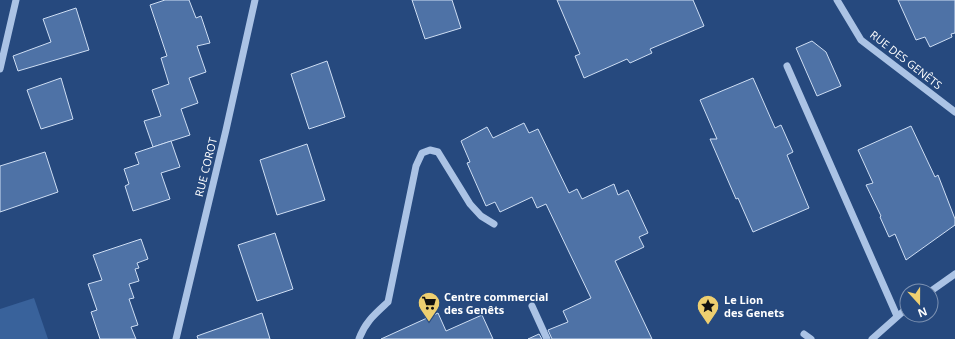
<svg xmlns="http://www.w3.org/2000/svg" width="955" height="339" font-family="'Open Sans',sans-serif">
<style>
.green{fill:#39629b}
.building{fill:#4e72a6;stroke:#cedef4}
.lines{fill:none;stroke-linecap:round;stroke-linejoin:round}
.minor{stroke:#abc3e5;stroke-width:7}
.labels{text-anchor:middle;stroke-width:3;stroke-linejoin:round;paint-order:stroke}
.street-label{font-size:11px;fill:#fff;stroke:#26497e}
.poi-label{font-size:11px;font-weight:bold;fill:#fff;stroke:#26497e;text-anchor:start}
</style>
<rect width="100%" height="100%" fill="#26497e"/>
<path class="green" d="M34 298 48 339H0V309Z"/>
<g class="building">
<path d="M165 0H189L196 18 201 16 210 43 197 46 206 72 189 78 198 103 181 109 190 135 153 147 144 121 161 116 152 90 169 84 161 58 167 56 150 5Z"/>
<path d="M412 0H452L461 28 425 39Z"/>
<path d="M557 0H693L704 26 650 49 652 53 630 63 627 59 584 78 575 56 580 54Z"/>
<path d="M898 0H955V33L951 34 952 37 930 47 925 37 916 40Z"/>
<path d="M76 8 89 50 18 71 13 56 51 42 43 19Z"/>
<path d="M812 41 826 52 841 86 817 96 796 48Z"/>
<path d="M327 61 345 117 309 129 291 74Z"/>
<path d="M61 78 73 119 41 129 27 90Z"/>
<path d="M753 78 775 128 781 125 793 152 787 155 809 208 753 232 738 198 736 199 710 139H717L700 100Z"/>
<path d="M524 123 529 133 538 129 569 193 577 189 582 199 614 184 618 195 628 190 648 233 639 237 644 247 615 261 652 339H552L548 330 568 322 563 311 591 298 546 204 537 208 532 197 500 212 495 202 486 206 467 163 470 162 461 141 487 127 493 138Z"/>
<path d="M911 126 935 177 938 175 955 219V225L906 260 895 234 889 237 880 217 881 216 866 185 873 183 858 150Z"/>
<path d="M171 141 180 167 161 173 170 199 133 211 125 186 129 184 124 169 139 164 135 153Z"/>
<path d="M307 144 325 200 277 215 260 160Z"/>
<path d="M45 152 58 192 0 212V166Z"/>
<path d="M275 233 293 289 257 301 238 245Z"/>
<path d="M141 239 148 259 137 263 139 268 135 269 139 281 129 284 134 298 129 299 138 325 131 327 136 339H100L91 312 97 310 88 284 102 280 93 255Z"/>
<path d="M262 313 270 339H198L197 336Z"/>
<path d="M438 313 446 331 482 315 493 339H381Z"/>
<path d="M539 334 542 339H528Z"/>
</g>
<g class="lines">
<g class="minor">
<path d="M837 0 861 40 955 112"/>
<path d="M787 66 897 316"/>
<path d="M0 69 16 0"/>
<path d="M931 291 955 274"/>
<path d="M532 306 547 339"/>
<path d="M804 334 811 339"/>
<path d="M176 339 226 130 255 0"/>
<path d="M359 339C365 322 375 314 388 302L416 166 422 153 430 150 438 152 470 204 481 216 494 224"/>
<path d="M872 339 907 308"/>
</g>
</g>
<defs>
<g id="supermarket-pin" transform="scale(1.15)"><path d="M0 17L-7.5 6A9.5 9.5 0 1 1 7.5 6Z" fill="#eecf70" stroke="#26497e"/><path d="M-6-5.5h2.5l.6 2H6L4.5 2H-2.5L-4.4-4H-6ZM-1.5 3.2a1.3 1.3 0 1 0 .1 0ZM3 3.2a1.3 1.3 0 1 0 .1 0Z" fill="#111"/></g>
<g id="sight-pin" transform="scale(1.15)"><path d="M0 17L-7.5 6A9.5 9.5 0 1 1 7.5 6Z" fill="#eecf70" stroke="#26497e"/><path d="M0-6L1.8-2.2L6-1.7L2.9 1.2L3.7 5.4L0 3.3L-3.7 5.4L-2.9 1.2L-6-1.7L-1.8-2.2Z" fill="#111"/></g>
</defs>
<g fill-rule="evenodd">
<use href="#supermarket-pin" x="429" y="303"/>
<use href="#sight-pin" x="708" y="306"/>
</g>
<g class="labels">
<g class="street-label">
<text transform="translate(906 60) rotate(38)" y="4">RUE DES GENÊTS</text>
<text transform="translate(206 167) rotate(-76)" y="4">RUE COROT</text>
</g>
<g class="poi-label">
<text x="444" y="301">Centre commercial<tspan x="444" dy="13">des Genêts</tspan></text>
<text x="724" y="304">Le Lion<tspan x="724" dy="13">des Genets</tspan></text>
</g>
</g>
<g transform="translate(919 303) rotate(159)"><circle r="19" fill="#26497e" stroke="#7d92b2"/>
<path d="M0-3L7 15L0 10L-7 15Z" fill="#eecf70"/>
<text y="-6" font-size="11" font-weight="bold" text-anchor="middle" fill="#ffffff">N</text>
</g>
</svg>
